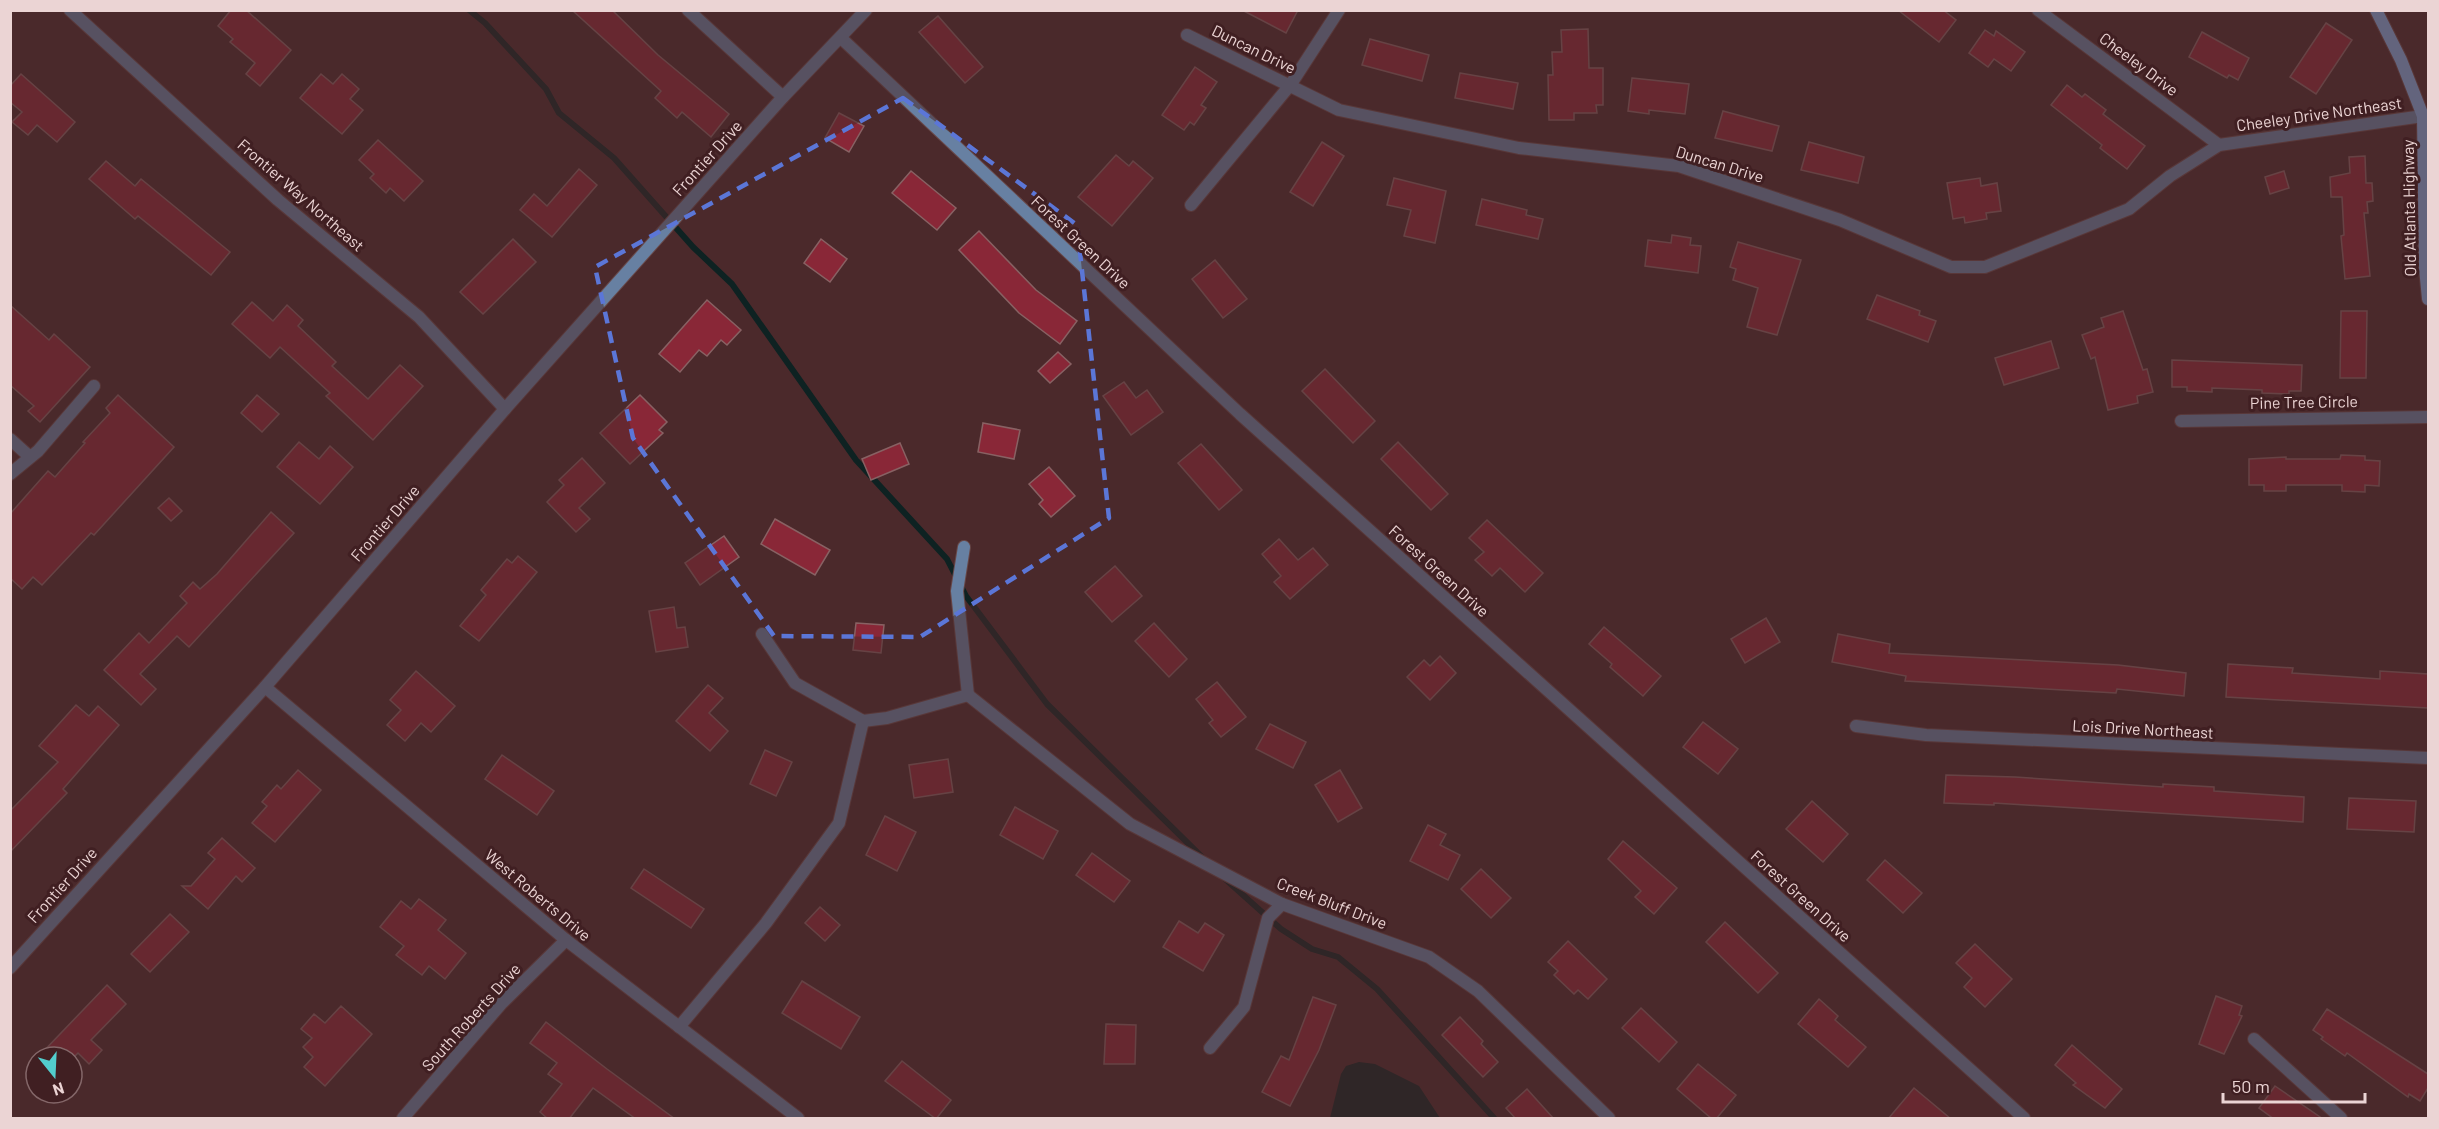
<svg xmlns="http://www.w3.org/2000/svg" width="2439" height="1129" font-family="Barlow,sans-serif">
<style>
.water{fill:#0e2222}
.lines{fill:none;stroke-linecap:round;stroke-linejoin:round}
.stream{stroke:#0e2222;stroke-width:6}
.building{fill:#892737;stroke:#886163;stroke-width:1.5}
.street-casing{stroke:#684849;stroke-width:14}
.secondary-casing{stroke:#684849;stroke-width:14}
.street{stroke:#6780a2;stroke-width:12}
.secondary{stroke:#82abe0;stroke-width:12}
.marked{fill:none;stroke:#5b76d7;stroke-width:4.5;stroke-dasharray:12 8;stroke-linejoin:round}
.labels{text-anchor:middle;stroke-width:6;stroke-linejoin:round;paint-order:stroke}
.street-label{font-size:16px;fill:#ebd4d4;stroke:#401f22}
</style>
<rect width="100%" height="100%" fill="#4b292b"/>
<path class="water" d="M1359 1062 1375 1064 1419 1086 1440 1118H1330L1341 1074 1346 1066Z"/>
<g class="lines">
<g class="stream">
<path d="M469 10 485 23 546 89 559 113 614 158 693 247 732 284 856 460 947 559 966 596 1047 704 1204 859"/>
<path d="M1224 878 1281 929 1312 949 1338 957 1377 989 1494 1118"/>
</g>
</g>
<g class="building">
<path d="M231 10H246L291 50 260 86 246 74 255 63 230 42 233 39 218 26Z"/>
<path d="M572 10H612L658 55 729 114 711 137 682 112 677 118 655 98 661 91Z"/>
<path d="M1242 10H1298L1286 33Z"/>
<path d="M1898 10H1943L1956 20 1939 42Z"/>
<path d="M938 16 983 67 965 83 919 32Z"/>
<path d="M2326 23 2352 40 2316 94 2290 77Z"/>
<path d="M1588 29 1589 68H1603V105H1596L1597 113H1574V120H1549L1548 75H1553L1552 52H1562L1561 30Z"/>
<path d="M1985 30 1994 36 1996 31 2025 52 2011 71 1994 59 1988 67 1969 53Z"/>
<path d="M2202 32 2249 58 2238 80 2229 75 2227 78 2189 57Z"/>
<path d="M1370 39 1429 55 1422 81 1362 65Z"/>
<path d="M1195 67 1217 82 1201 105 1206 108 1194 125 1190 122 1184 130 1162 115Z"/>
<path d="M1460 73 1518 83 1513 109 1455 98Z"/>
<path d="M21 74 75 122 57 142 37 125 28 135 12 122 22 112 10 102V86Z"/>
<path d="M321 74 333 84 342 74 359 89 350 99 363 110 342 134 300 98Z"/>
<path d="M1632 78 1689 84 1685 114 1649 110V114L1628 111Z"/>
<path d="M2067 85 2082 97 2085 94 2106 110 2103 114 2145 146 2127 169 2100 148 2102 145 2051 105Z"/>
<path d="M1723 111 1779 126 1772 151 1715 138Z"/>
<path d="M839 113 864 126 849 152 825 138Z"/>
<path d="M378 140 423 181 404 201 390 188 386 193 370 178 374 174 359 160Z"/>
<path d="M1322 142 1344 156 1313 206 1290 192Z"/>
<path d="M1809 142 1864 157 1858 183 1801 170Z"/>
<path d="M1116 155 1129 166 1133 161 1153 178 1112 226 1078 197Z"/>
<path d="M2365 156 2366 183H2372L2373 201 2367 202 2368 213H2364L2370 276 2345 279 2341 236 2344 235 2342 197H2331L2330 177 2350 173 2349 157Z"/>
<path d="M106 161 135 186 141 179 230 252 211 275 138 216 135 219 89 179Z"/>
<path d="M579 169 597 185 552 237 520 210 534 194 547 206Z"/>
<path d="M911 171 956 208 937 230 892 193Z"/>
<path d="M2284 171 2289 188 2270 194 2265 177Z"/>
<path d="M1394 178 1446 191 1435 243 1404 236 1411 210 1387 205Z"/>
<path d="M1980 178 1981 186 1997 183 2001 211 1986 213 1987 219 1965 223 1964 217 1953 219 1947 183Z"/>
<path d="M1482 199 1527 210 1526 215 1543 219 1538 239 1476 225Z"/>
<path d="M979 231 1036 290 1077 321 1060 344 1019 313 959 250Z"/>
<path d="M1672 235 1691 238 1690 245 1701 246 1698 273 1645 266 1648 240 1671 243Z"/>
<path d="M513 239 536 262 483 314 460 292Z"/>
<path d="M821 239 847 259 830 282 804 263Z"/>
<path d="M1738 242 1801 260 1777 335 1747 327 1758 288 1733 280 1736 269 1730 267Z"/>
<path d="M1215 260 1247 299 1223 318 1192 279Z"/>
<path d="M1877 295 1920 311 1919 315 1936 321 1928 342 1867 319Z"/>
<path d="M707 300 741 330 727 345 721 340 707 356 699 350 680 372 659 354Z"/>
<path d="M252 302 273 321 287 305 303 320 298 326 336 362 332 366 368 399 400 365 423 386 373 440 326 396 330 393 280 347 270 358 232 324Z"/>
<path d="M10 305 49 340 54 334 90 367 40 422 28 411 34 406 10 385Z"/>
<path d="M2123 311 2143 370 2147 369 2153 392 2137 396 2138 403 2108 410 2095 357 2091 359 2082 335 2104 327 2101 318Z"/>
<path d="M2341 311H2367L2366 378H2340Z"/>
<path d="M2051 341 2059 368 2004 385 1995 358Z"/>
<path d="M1058 352 1071 364 1050 383 1038 371Z"/>
<path d="M2172 360 2302 365 2301 391H2289V394L2262 393V390L2212 388V392L2187 391V387H2172Z"/>
<path d="M1325 369 1375 421 1353 443 1302 391Z"/>
<path d="M1124 382 1136 398 1147 390 1163 412 1131 435 1103 396Z"/>
<path d="M118 395 174 447 94 535 91 533 42 585 33 577 22 589 10 578V514L48 471 55 477 85 443 83 442 110 413 106 408Z"/>
<path d="M257 395 279 414 262 432 241 413Z"/>
<path d="M640 395 667 422 659 430 663 433 630 464 600 433Z"/>
<path d="M983 423 1020 430 1014 459 978 452Z"/>
<path d="M299 442 319 459 330 446 353 467 320 504 277 467Z"/>
<path d="M1398 442 1448 494 1431 510 1381 459Z"/>
<path d="M900 443 909 464 871 480 862 459Z"/>
<path d="M1201 444 1242 490 1219 510 1178 463Z"/>
<path d="M2341 455 2365 456V460L2380 461 2379 486 2365 485V492L2342 491V485H2286V491H2264V485H2249V459L2286 457V459H2340Z"/>
<path d="M582 458 605 483 579 508 590 519 576 532 547 502 564 485 559 480Z"/>
<path d="M1049 467 1075 496 1051 517 1039 504 1043 500 1029 484Z"/>
<path d="M169 498 182 511 171 521 158 508Z"/>
<path d="M271 512 294 533 189 647 177 636 140 674 156 689 141 705 104 670 139 633 149 643 187 603 180 596 193 582 200 589 217 574Z"/>
<path d="M775 519 830 550 815 575 761 544Z"/>
<path d="M1487 520 1543 573 1525 592 1500 568 1492 576 1475 560 1484 552 1469 538Z"/>
<path d="M724 536 739 557 700 585 685 563Z"/>
<path d="M1279 539 1298 560 1313 548 1328 565 1290 599 1274 582 1281 576 1262 554Z"/>
<path d="M518 556 537 572 479 641 460 626 486 595 481 590 507 559 512 563Z"/>
<path d="M1115 566 1142 596 1112 622 1085 592Z"/>
<path d="M674 607 677 628 685 627 688 647 656 652 649 611Z"/>
<path d="M1766 618 1780 642 1745 663 1731 639Z"/>
<path d="M856 623 884 625 881 653 853 650Z"/>
<path d="M1154 623 1187 659 1169 677 1135 641Z"/>
<path d="M1604 627 1661 676 1643 696 1610 667 1612 664 1589 644Z"/>
<path d="M1838 634 1890 644 1889 653 2118 665 2186 673 2184 696 2117 689 2116 693 1905 681 1906 676 1832 662Z"/>
<path d="M1440 656 1456 673 1430 700 1407 677 1424 660 1430 666Z"/>
<path d="M2228 664 2293 668 2292 673 2380 679V671L2428 674V708L2226 697Z"/>
<path d="M416 671 455 706 431 732 421 723 405 741 387 725 401 710 390 700Z"/>
<path d="M1217 682 1246 717 1221 737 1209 723 1213 720 1196 699Z"/>
<path d="M708 685 723 698 709 713 728 731 710 751 676 721Z"/>
<path d="M76 705 89 716 98 706 119 725 63 789 67 793 10 852V811L58 762 39 746Z"/>
<path d="M1703 722 1738 749 1718 774 1683 747Z"/>
<path d="M1270 724 1306 742 1293 768 1256 749Z"/>
<path d="M765 750 792 762 776 796 750 784Z"/>
<path d="M502 755 554 791 537 815 485 779Z"/>
<path d="M948 759 953 792 914 798 909 765Z"/>
<path d="M298 770 321 790 275 842 252 823 267 806 262 802 277 785 281 789Z"/>
<path d="M1340 770 1362 808 1338 822 1315 785Z"/>
<path d="M1946 775 2015 777 2163 787V784L2214 787V791L2304 797 2303 822 1994 803V805L1944 803Z"/>
<path d="M2349 798 2416 801 2414 832 2347 829Z"/>
<path d="M1812 801 1848 834 1823 862 1786 829Z"/>
<path d="M1015 807 1058 831 1043 859 1000 835Z"/>
<path d="M885 816 916 832 897 871 866 855Z"/>
<path d="M1428 825 1446 834 1440 845 1460 855 1448 880 1410 861Z"/>
<path d="M222 838 255 868 242 882 236 876 208 909 182 886H191L215 859 208 853Z"/>
<path d="M1623 841 1677 888 1654 914 1635 897 1641 891 1608 859Z"/>
<path d="M1092 853 1130 881 1114 902 1076 875Z"/>
<path d="M1885 860 1922 893 1903 913 1867 880Z"/>
<path d="M644 869 704 909 691 928 631 888Z"/>
<path d="M1481 869 1511 898 1491 918 1461 889Z"/>
<path d="M419 899 446 920 438 930 466 953 445 979 429 966 422 975 396 955 404 946 380 927 401 901 411 909Z"/>
<path d="M820 907 840 925 825 941 805 923Z"/>
<path d="M170 914 189 932 150 972 131 954Z"/>
<path d="M1179 921 1198 933 1205 923 1224 935 1203 971 1163 947Z"/>
<path d="M1725 922 1778 973 1758 993 1706 942Z"/>
<path d="M1568 941 1607 979 1588 999 1578 990 1574 994 1554 975 1558 971 1548 962Z"/>
<path d="M1975 944 2012 979 1985 1007 1964 987 1972 978 1956 963Z"/>
<path d="M802 981 860 1017 841 1049 782 1013Z"/>
<path d="M107 985 126 1004 91 1040 102 1050 89 1064 78 1053 74 1057H38Z"/>
<path d="M2216 996 2242 1006 2239 1015 2242 1016 2224 1054 2199 1044Z"/>
<path d="M1313 997 1336 1005 1319 1050 1290 1106 1262 1092 1281 1056 1289 1060Z"/>
<path d="M1819 999 1838 1016 1835 1020 1866 1047 1848 1067 1798 1024Z"/>
<path d="M341 1006 372 1034 325 1086 304 1067 313 1057 303 1047 312 1038 301 1029 314 1014 325 1023Z"/>
<path d="M1641 1008 1677 1042 1659 1062 1622 1028Z"/>
<path d="M2327 1009 2428 1074V1088L2420 1101 2409 1094 2408 1097 2347 1053 2345 1056 2321 1039 2323 1037 2313 1030Z"/>
<path d="M1460 1017 1483 1041 1481 1044 1498 1062 1483 1077 1442 1035Z"/>
<path d="M546 1022 607 1069 675 1119H636L593 1088 569 1119H548L540 1112 562 1084 548 1074 557 1063 530 1043Z"/>
<path d="M1106 1024 1136 1025 1135 1064H1104Z"/>
<path d="M2072 1045 2122 1089 2105 1108 2073 1085 2076 1083 2055 1065Z"/>
<path d="M902 1061 951 1100 936 1119 885 1081Z"/>
<path d="M1698 1064 1736 1095 1716 1119H1712L1677 1089Z"/>
<path d="M2275 1086 2323 1119H2274L2259 1108Z"/>
<path d="M1914 1088 1951 1119H1888Z"/>
<path d="M1527 1089 1554 1119H1516L1506 1108Z"/>
</g>
<g class="lines">
<g class="street-casing">
<g id="street">
<path d="M70 10 278 200 419 317 505 409"/>
<path d="M688 10 783 97"/>
<path d="M2038 10 2219 145"/>
<path d="M1187 35 1339 110 1519 148 1679 166 1840 220 1951 267H1985L2129 209 2170 176 2219 145 2423 116"/>
<path d="M841 38 1240 414 2024 1118"/>
<path d="M1191 205 1291 84 1339 10"/>
<path d="M2181 421 2428 417"/>
<path d="M10 439 30 457"/>
<path d="M10 474 38 451 94 386"/>
<path d="M964 547 957 591 968 695"/>
<path d="M762 634 795 683 863 721 887 718 968 695"/>
<path d="M265 687 566 940 798 1118"/>
<path d="M968 695 1130 824 1282 904 1429 957 1478 991 1609 1118"/>
<path d="M1856 726 1926 735 2428 758"/>
<path d="M10 968 265 687 505 409 783 97 866 10"/>
<path d="M679 1027 766 923 839 823 863 721"/>
<path d="M2254 1039 2341 1118"/>
<path d="M1210 1048 1244 1007 1268 918 1282 904"/>
<path d="M403 1118 501 1004 566 940"/>
</g>
</g>
<g class="secondary-casing">
<path id="secondary" d="M2376 10 2401 60 2423 116 2425 268 2428 299"/>
</g>
<use href="#street" class="street"/>
<use href="#secondary" class="secondary"/>
</g>
<path d="M0 0H2439V1129H0ZM903 98 1077 225 1109 518 920 637 774 636 633 438 595 267Z" fill="#4b292b" fill-opacity=".55" fill-rule="evenodd"/>
<path class="marked" d="M903 98 1077 225 1109 518 920 637 774 636 633 438 595 267Z"/>
<g class="labels">
<g class="street-label">
<text transform="translate(1254 49) rotate(26)" y="6">Duncan Drive</text>
<text transform="translate(2139 64) rotate(37)" y="6">Cheeley Drive</text>
<text transform="translate(2319 114) rotate(-8)" y="6">Cheeley Drive Northeast</text>
<text transform="translate(707 158) rotate(-48)" y="6">Frontier Drive</text>
<text transform="translate(1720 164) rotate(17)" y="6">Duncan Drive</text>
<text transform="translate(301 195) rotate(41)" y="6">Frontier Way Northeast</text>
<text transform="translate(2409 208) rotate(-91)" y="6">Old Atlanta Highway</text>
<text transform="translate(1081 242) rotate(43)" y="6">Forest Green Drive</text>
<text transform="translate(2304 402) rotate(-1)" y="6">Pine Tree Circle</text>
<text transform="translate(385 523) rotate(-49)" y="6">Frontier Drive</text>
<text transform="translate(1439 571) rotate(42)" y="6">Forest Green Drive</text>
<text transform="translate(2143 729) rotate(3)" y="6">Lois Drive Northeast</text>
<text transform="translate(62 885) rotate(-48)" y="6">Frontier Drive</text>
<text transform="translate(538 895) rotate(40)" y="6">West Roberts Drive</text>
<text transform="translate(1801 896) rotate(42)" y="6">Forest Green Drive</text>
<text transform="translate(1332 903) rotate(21)" y="6">Creek Bluff Drive</text>
<text transform="translate(471 1017) rotate(-48)" y="6">South Roberts Drive</text>
</g>
</g>
<rect width="2439" height="1129" fill="none" stroke="#ebd4d4" stroke-width="24"/>
<g transform="translate(54 1075) rotate(162)"><circle r="28" fill="#401f22" stroke="#846769" stroke-width="1.5"/>
<path d="M0-4.5L10 22L0 15L-10 22Z" fill="#52cdcd"/>
<text y="-9" font-size="16" font-weight="bold" text-anchor="middle" fill="#ebd4d4">N</text>
</g>
<path d="M2223 1093v9h142v-9" fill="none" stroke="#ebd4d4" stroke-width="3"/>
<text x="2232" y="1093" font-size="18" fill="#ebd4d4" stroke="#401f22" stroke-width="4.5" paint-order="stroke">50 m</text>
</svg>
